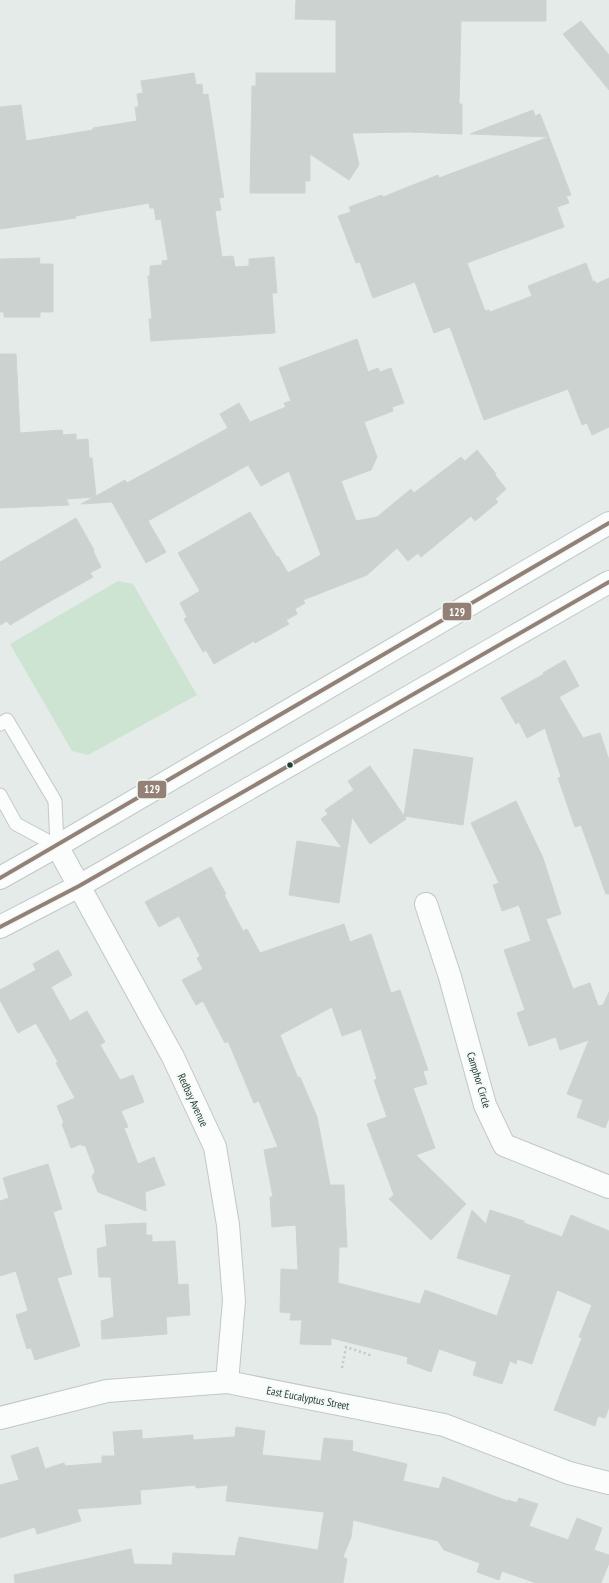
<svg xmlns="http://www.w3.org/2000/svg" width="609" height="1583" font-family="'PT Sans Narrow',sans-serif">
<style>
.green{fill:#cee4d3}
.building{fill:#ccd2cf;stroke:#ced3d0}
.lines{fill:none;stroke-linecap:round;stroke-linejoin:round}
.service-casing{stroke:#c2c8c5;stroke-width:15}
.minor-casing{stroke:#c2c8c5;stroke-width:24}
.tertiary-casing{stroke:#c2c8c5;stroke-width:24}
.path{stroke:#c1cac6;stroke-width:2.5;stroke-dasharray:2 3;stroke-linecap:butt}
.service{stroke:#fbfcfc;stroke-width:13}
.minor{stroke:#fbfcfc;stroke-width:22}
.tertiary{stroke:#fbfcfc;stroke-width:22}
.bus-1-casing{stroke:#f4f9f6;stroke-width:7}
.bus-1{stroke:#938177;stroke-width:4}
.bus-dot{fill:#233e34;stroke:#f4f9f6;stroke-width:1.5}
.labels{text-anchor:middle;stroke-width:3.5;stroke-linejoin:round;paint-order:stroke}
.street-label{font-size:11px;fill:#233e34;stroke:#f4f9f6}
.line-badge{stroke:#f4f9f6;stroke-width:1.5}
.badge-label{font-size:11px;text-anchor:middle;font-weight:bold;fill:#fff}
</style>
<rect width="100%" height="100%" fill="#e5ebe8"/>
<path class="green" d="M118 581 133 584 197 695 88 755 72 751 10 644Z"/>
<g class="building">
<path d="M296 0H546V21H461L459 104H462V134L409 132 352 133 359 165 349 180 310 154V181H305V193H250L252 86H256V73H336V20L295 19Z"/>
<path d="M581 21 609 55V90L563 34Z"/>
<path d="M194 73 196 85 202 84 203 95 208 94 223 193 224 197 219 198 221 210 215 211 222 257 233 256 235 267 249 266V259L274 257 277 293H272L275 333 151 341 149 319H152L148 276H150V266L162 265V261L168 260 161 219 156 220 154 208H150L149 203 75 216 76 218 0 229V107L21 105 26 141 93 130V128L137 121 135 107H139L137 94 143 93 141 81Z"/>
<path d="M533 110 535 116 540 114 549 137 470 134Z"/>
<path d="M549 137 571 195 566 196 569 203 557 207 564 227 467 263 485 311 489 310 490 312 532 296 528 286 586 263 593 282 595 281 596 284 609 278V427L592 435 587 423 582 425 568 389 484 420 450 327 434 333 415 282 373 298 360 262 356 263 338 216 351 212 349 207 382 195 383 197 438 175 439 178Z"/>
<path d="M40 258 39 264H53V312H40V317H4V312H0V259Z"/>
<path d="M357 339 368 372 378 368 380 372 391 368 404 403 392 407 393 411 364 422 377 457 371 470 341 481 356 521 377 517 411 489 414 493 461 457 465 461 477 450 496 474 495 475 506 489 495 499 498 502 475 521 471 516 421 557 418 553 408 561 397 548 367 575 303 600 305 603 295 609 297 614 286 620 289 624 255 643 254 641 214 664 206 650 203 652 184 619 187 617 180 603 200 591 178 553 250 512 277 557 278 556 288 573 321 555 289 471 261 486 248 465 148 521 166 552 146 563 112 502 81 504 94 497 66 499 69 505 0 508V354H16L20 433 62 430 63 435 76 434V440L88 439 89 458H92L96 496 125 480 127 483 228 428 220 414 239 403 250 422 286 407 284 403 291 401 279 368Z"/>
<path d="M76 518 94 550 93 551 101 567 90 573 93 577 42 606 10 625 7 621 0 625V562Z"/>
<path d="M565 660 579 686 559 697 583 738 600 733 609 760V894H606L581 825 575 827 558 778 561 777 545 728 527 738 519 722 516 724 501 698 544 674 543 673Z"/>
<path d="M414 749 473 758 463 825 404 816 406 819 370 844 352 817 339 903 289 895 297 841 342 848 321 819 328 814 325 810 354 790 348 781 370 766 404 816Z"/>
<path d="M516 801 543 858 561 914 546 919 573 989 590 983 598 1006 603 1005 609 992V1118L605 1128 577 1117 583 1100 567 1094 589 1040 560 1050 556 1037 529 1046 517 1013 525 1010 504 950 531 941 519 905 502 911 493 885 499 883 471 823Z"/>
<path d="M211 867 226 894 224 895 243 931 247 929 260 953 344 924 350 942 371 934 391 993 400 990 428 1070 423 1071 427 1084 413 1088 435 1148 416 1155 466 1204 431 1240 389 1199 394 1195 367 1124 387 1117 374 1080 377 1079 361 1029 342 1036 332 1007 280 1035 298 1078 300 1077 317 1117 330 1185H344L347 1247H339L338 1283 420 1304 425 1290 497 1316 511 1275 457 1258 472 1210 486 1224 490 1210 524 1221V1223L562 1237 571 1215 609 1231V1407L605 1418 598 1416 595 1426 554 1410 582 1338 579 1337 592 1305 557 1290 532 1364 517 1359 516 1364 510 1361 502 1384 473 1375 477 1362 439 1349 431 1372 407 1363 408 1357 331 1338V1345L300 1344 302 1320H290L291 1313 280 1312 281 1269 298 1270 296 1225 272 1227 270 1197H273L264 1150 278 1147 259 1101 254 1103 228 1041 225 1043 203 1001 196 1005 182 980 203 969 197 958 200 956 179 916 159 927 145 902Z"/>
<path d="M58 950 72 975 51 987 70 1021 87 1011 105 1042 100 1045 120 1080 133 1075 144 1102 121 1111 128 1127 124 1128 138 1164 154 1157 165 1185 145 1192 146 1211 98 1192 92 1177 95 1171 85 1145 82 1146 81 1144 71 1148 62 1124 64 1123 57 1106 75 1098 56 1063 58 1062 36 1023 18 1033 0 1000V990L36 970 33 964Z"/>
<path d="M48 1164 62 1209 53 1212 72 1274 57 1278 80 1346 35 1360 31 1348 27 1349 16 1315 28 1311 16 1271 0 1276V1201L9 1198 3 1178Z"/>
<path d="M146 1223V1235H152V1242L175 1241 178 1285 188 1284 190 1315 166 1317 167 1334 102 1339 101 1321 114 1317 111 1277H99L97 1249 107 1246 105 1225Z"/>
<path d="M236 1427 265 1431 262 1455 321 1461 324 1438 353 1441 352 1451 407 1464 403 1481 439 1489 443 1477 508 1501V1500L517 1503 519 1498 538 1504 529 1526 568 1540 577 1518 602 1528 594 1550 609 1555V1563L601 1583H536L502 1571 499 1580 477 1572 480 1563 444 1550 438 1541 353 1520 351 1537 343 1557 347 1559 343 1583H15L14 1575 131 1549 134 1564 172 1565 173 1553 235 1556 239 1537 318 1550 324 1512 226 1501 228 1485 196 1488V1485L140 1490 141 1504 77 1509 81 1521 37 1534 35 1527 0 1538V1485L19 1480 11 1456 38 1447 45 1469 64 1463 65 1466 102 1463V1456H115L113 1432 142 1430V1439L193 1435V1440L235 1437Z"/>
</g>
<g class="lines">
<g class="service-casing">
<g id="service">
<path d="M0 724 7 720 55 801 57 846"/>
<path d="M0 795 16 824 57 846"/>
</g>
</g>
<g class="minor-casing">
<g id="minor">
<path d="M57 846 173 1057 215 1147 228 1225 234 1301 227 1382"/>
<path d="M426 904 450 977 485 1105 504 1145 609 1187"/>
<path d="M0 1418 107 1391 227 1382 444 1425 569 1473 609 1483"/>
</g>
</g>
<g class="tertiary-casing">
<g id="tertiary">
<path d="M0 878 57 846 609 523"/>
<path d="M0 927 79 886 609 582"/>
</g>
</g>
<path class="path" d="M342 1368 346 1347 373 1356"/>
<use href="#service" class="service"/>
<use href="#minor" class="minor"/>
<use href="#tertiary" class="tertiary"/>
<g class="bus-1-casing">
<g id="bus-1">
<path d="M0 878 609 523"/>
<path d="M0 927 79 886 609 582"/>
</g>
</g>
<use href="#bus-1" class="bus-1"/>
</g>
<circle class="bus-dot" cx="290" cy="765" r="3.5"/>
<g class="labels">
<g class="street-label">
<text transform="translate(479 1080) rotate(73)" y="4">Camphor Circle</text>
<text transform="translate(193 1100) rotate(65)" y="4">Redbay Avenue</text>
<text transform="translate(308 1398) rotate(11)" y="4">East Eucalyptus Street</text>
</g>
</g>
<g class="line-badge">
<rect x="442" y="602" width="30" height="19" rx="4" fill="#938177"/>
<rect x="137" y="780" width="30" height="19" rx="4" fill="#938177"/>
</g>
<g class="badge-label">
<text x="457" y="616">129</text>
<text x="152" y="793">129</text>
</g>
</svg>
